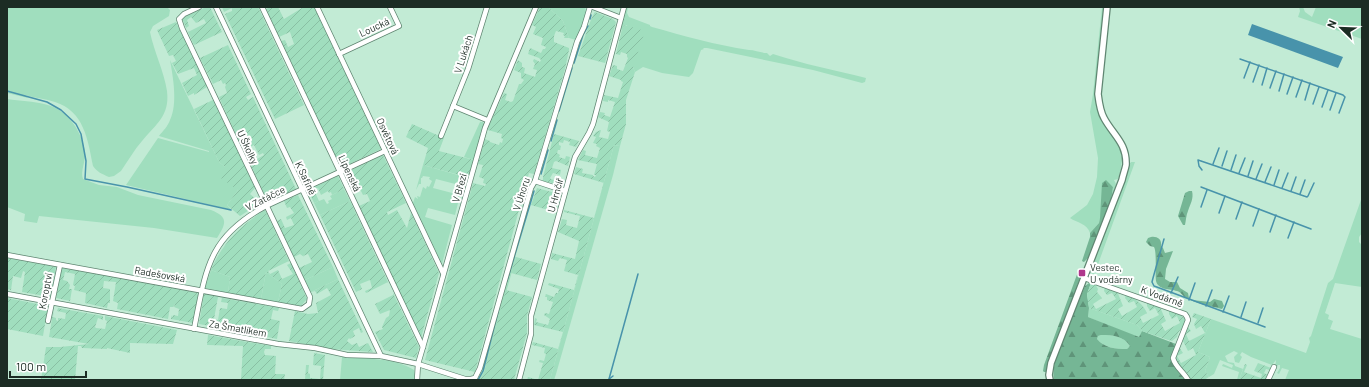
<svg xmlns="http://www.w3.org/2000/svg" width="1369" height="387" font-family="Barlow,sans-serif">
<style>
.green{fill:#a0debe}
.forest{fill:url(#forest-firs);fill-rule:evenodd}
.garden{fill:url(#garden-furrows)}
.water{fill:#4893ab}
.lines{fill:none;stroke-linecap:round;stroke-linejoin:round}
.stream{stroke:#4893ab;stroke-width:1.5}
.minor-casing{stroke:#608672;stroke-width:6}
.tertiary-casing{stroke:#608672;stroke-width:8}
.minor{stroke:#fff;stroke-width:4.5}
.tertiary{stroke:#fff;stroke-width:5.5}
.poi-dot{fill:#af378c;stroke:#fff;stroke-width:1.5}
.labels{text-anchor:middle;stroke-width:4;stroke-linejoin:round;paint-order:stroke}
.street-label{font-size:10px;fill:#1c2c24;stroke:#fff}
.poi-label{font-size:10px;fill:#1c2c24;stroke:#fff;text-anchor:start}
</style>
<defs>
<pattern id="forest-firs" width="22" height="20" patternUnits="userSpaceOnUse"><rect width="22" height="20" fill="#75b695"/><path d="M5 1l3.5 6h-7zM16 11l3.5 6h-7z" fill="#5f9479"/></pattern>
<pattern id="garden-furrows" width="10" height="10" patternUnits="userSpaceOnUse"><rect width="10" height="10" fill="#a0debe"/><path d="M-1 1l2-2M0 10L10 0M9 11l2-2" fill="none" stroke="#89bfa3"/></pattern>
</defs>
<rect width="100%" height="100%" fill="#c2ebd5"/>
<g class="green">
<path d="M7 7H167L170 10 169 16 153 26 150 32C154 52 164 71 167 91 170 116 156 124 142 141 134 150 128 161 121 171L114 176 109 177C102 174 97 172 93 166 88 140 84 111 55 102 46 99 35 98 25 95L28 98 7 93Z"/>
<path d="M548 7H585C589 16 580 31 576 40L569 38 563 21Z"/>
<path d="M626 7H628L627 13 629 17 650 25V26L652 27C684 36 716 45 749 50 755 50 761 53 767 53L770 56 773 54C803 64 834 70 866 78L865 82 862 83 813 70 707 48H703L704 49 701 50 693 73 689 77 662 73 643 67 635 72 633 67 627 25H625L622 30 620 29Z"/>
<path d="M1102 7H1105L1096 101C1101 135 1133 140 1118 179L1114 180 1116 184 1111 201 1113 187 1108 183 1099 223 1090 233C1087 223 1077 223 1070 218L1087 205 1093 194 1097 177 1098 158 1090 112 1093 94Z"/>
<path d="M1299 7H1303L1305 12 1312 17 1316 7H1362V39L1298 17 1300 11Z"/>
<path d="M170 60 219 162 225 167 238 190 227 205 232 210 126 185 158 138 209 152V151L159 136C163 131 168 126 170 120 178 104 173 77 170 60Z"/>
<path d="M7 99C34 103 59 100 75 126 80 134 84 143 85 152 86 161 80 171 83 179L99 185 117 187 138 195 211 210C229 217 226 224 217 238L154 228 39 216 37 223 24 221 25 214 7 207Z"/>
<path d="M480 122H483L484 124 474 160 464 157Z"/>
<path d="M614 145 620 146 613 175 556 374 554 380H550Z"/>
<path d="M1131 162H1135L1097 267 1093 265 1091 269 1093 272 1095 273 1093 274 1090 272V269L1129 165Z"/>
<path d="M423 165 465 177 463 186 436 179 433 188 460 195 455 215 428 208 425 217 452 225 442 264 413 203 415 197 418 199 417 196 420 197 423 187 426 189 427 186 429 187 432 181 429 179 430 177 423 176 422 178H421V184H419L416 190Z"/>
<path d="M344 189 350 201 320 215 314 203 324 199 327 204 329 203 328 201 332 199 330 196Z"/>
<path d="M1362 197V233L1359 237V242L1362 245V287L1335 283 1325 313 1329 315 1328 319 1333 321 1330 329 1362 339V380H1285L1289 370 1282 368 1279 374 1277 373 1280 368V365H1278L1275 371 1276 360 1272 365 1251 357 1242 352 1240 355 1242 357 1239 363 1235 362 1234 357 1238 353 1234 351 1225 356 1228 362 1234 363 1235 366 1243 369 1239 380H1237L1239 372 1222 366 1223 364 1232 368 1233 365 1220 360 1214 374 1209 377 1205 371 1210 357 1198 352 1211 319 1306 353 1310 342 1309 338 1311 336 1328 283 1333 279Z"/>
<path d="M514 256 516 257 484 372 480 380H477L482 372 487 356Z"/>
<path d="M333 267 338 279 311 292 305 280Z"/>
<path d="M211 270 230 277 228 293 205 288Z"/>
<path d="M266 272 282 284 278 302 261 299Z"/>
<path d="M1089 308 1137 325 1142 331 1139 338 1088 317Z"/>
<path d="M1101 335C1112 335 1124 336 1130 346L1127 349C1116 349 1104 348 1097 339L1098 336Z"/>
<path d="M342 357C365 359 394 357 414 370L415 380H340Z"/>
</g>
<g class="forest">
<path d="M1106 180 1113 187 1111 201 1089 257 1084 262 1082 261 1090 237V233L1099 223 1100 218 1102 183Z"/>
<path d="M1189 191H1192C1194 199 1190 204 1188 211 1186 216 1186 220 1185 225H1183L1178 216 1185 193Z"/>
<path d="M1151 237C1158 236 1162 240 1161 246L1163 248 1165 253 1173 251 1166 269 1165 279 1170 282H1177L1180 288 1188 293 1189 298 1192 300 1210 302 1214 299 1222 301 1224 306 1222 309C1210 306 1197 304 1186 298 1183 296 1181 292 1177 291 1170 289 1158 290 1156 281 1155 274 1157 252 1154 247L1150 246 1146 242 1148 238Z"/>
<path d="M1079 269 1083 271 1077 286H1078L1046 372H1044L1043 371 1044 365Z"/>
<path d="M1089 283H1091L1087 294 1089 308 1088 317 1139 337 1142 331 1176 344C1168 363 1176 365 1186 380H1054C1050 355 1076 310 1085 286ZM1101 335C1112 335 1124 336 1130 346L1127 349C1116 349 1104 348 1097 339L1098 336Z"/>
</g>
<g class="garden">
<path d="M206 7H210L222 32 194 45 188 32 206 23 204 19 196 23 191 17 187 20 189 26 186 28 182 18Z"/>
<path d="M222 7H258L304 105 275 119 225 14 232 11V8L224 12Z"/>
<path d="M270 7H278L284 19 302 8V7H314L381 149 341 168 281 41 285 40 288 47 294 44 290 32 279 37 266 9Z"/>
<path d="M540 7H548L563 21 569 38H564L565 36 563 35 564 33 556 31 554 36V42L569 48V50L565 69 534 174 529 173 475 372 425 360 473 183 485 186 486 184 483 183 484 179 479 177 483 165 478 164 485 139 490 141V142L499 145 500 142 502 143 503 139 501 138 502 134 488 130 489 126 504 93 507 94 505 100 511 102 513 101 519 84H521L524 80 521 78V73L514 70 518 60 522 63V67L525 68 524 73 535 77 537 70 533 69 535 64 533 61 534 59 540 62 541 60 539 58 528 54 530 48 541 53 543 49H545L546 47 541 45 543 38 533 34 536 27 532 25Z"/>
<path d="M595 12 613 19 616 22 605 63 578 56C582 47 591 16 595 12Z"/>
<path d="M176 22 207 87 194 95V93L188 96 182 83 197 75 194 68 178 74 172 63 176 61 173 55 169 56 157 30Z"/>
<path d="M625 25 645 31 633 67 635 72 626 100V124L620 146 614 145 550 380H527L528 377 538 380 543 363 539 362 540 360 544 361 546 354 544 353 545 348 532 345 533 342 558 349 563 332 534 325 535 318 537 319 536 322 548 325 550 319 544 315 545 313 549 314 553 302 547 300V297H545L546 294 554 297 556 293H558L559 289 548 285 549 283 574 290 578 275 564 271 567 260 560 258 558 261 551 259 552 253 575 259 579 241 558 232 562 219 567 220 566 225 577 228 580 216 564 212V210L594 218 604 183 574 174 576 167 583 169 582 173 593 175V176L595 177 596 175H594L597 164 578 160 583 150 586 151 585 155 597 158 600 148 596 146 597 144 593 143 596 137 593 136 596 132 601 130 599 137 608 139 610 132 607 131 609 122 598 117 600 112 605 113 604 115 610 117 615 102 608 100V102L603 101 604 95 618 98 623 82 621 81V80L609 76 613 65 617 66V69L623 71 628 58 627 57V54L621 52 620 55 616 54 622 29Z"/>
<path d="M228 45 251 94 246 97 248 100 253 97 296 189 268 202 250 163 264 155 263 153 259 155 254 145 243 150 219 97 227 93 225 87 226 85 225 83 223 84 221 80 213 84 200 58Z"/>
<path d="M213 100 255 188 250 194 257 200 258 202 257 205 240 216 227 205 238 190 218 176 225 167 219 162 194 109Z"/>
<path d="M412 124 444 138 439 151 474 160 470 178 423 165 428 148 406 137Z"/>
<path d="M554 134 579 141 576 147 569 145 570 142 564 140 563 143 559 142V145L561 146 560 150H558L557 153 560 155 559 157 565 159 566 156 570 157 568 166 556 161 554 162 552 168 561 170 560 175 553 173 550 178 551 179 559 182 560 179 564 180 561 185 543 181V177Z"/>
<path d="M383 155 406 203 387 212 388 215 397 210 407 228 411 213 439 273 421 338 359 206 370 201 367 194 363 195 360 189 352 192 343 174Z"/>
<path d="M338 176 344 189 332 195 331 192 329 193 328 191 321 195 318 188 314 190 319 201 314 203 308 190Z"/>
<path d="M537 188 559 194 560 196 555 212 531 205Z"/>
<path d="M298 195 333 267 305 280 299 268 312 262 308 254 303 256 304 257 300 254 294 257 277 221 281 219 285 228 294 225 291 218 287 220 286 217 294 213 290 207 287 208 284 201Z"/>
<path d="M350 201 388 282 366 293 365 291 372 288 370 280 360 284 362 289 356 292 320 215Z"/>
<path d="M265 210 289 261 268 271 270 274 278 270 282 279 293 274 287 265 291 263 307 299 301 306 278 302 282 284 266 272 261 299 228 293 230 277 211 270C222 243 241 225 265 210Z"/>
<path d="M516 257 541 264 537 280 511 273Z"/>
<path d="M7 258 56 267 50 297 22 292 25 272 23 271 21 278 13 276 11 290 7 289Z"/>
<path d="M62 268 197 293 198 295 193 323 171 319V315L172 318 173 315 178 316 179 309 174 307 175 304 173 307H170L168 319 117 309 118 303 113 301 116 282 104 281 103 288 110 289V303H108L107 308 85 303 86 293 74 290 75 286 73 285 75 274 65 272 63 280 67 281 70 285 69 289H72L70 301 56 298Z"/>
<path d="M338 279 363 332 361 333 359 328 353 331 355 336 350 339 349 338 347 341 352 345 357 343 359 347 368 343 373 352 331 349 289 341 295 311 308 314 318 313 316 303 331 295 327 288 317 294 315 291 311 292Z"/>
<path d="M1091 283 1095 284 1098 289 1097 292 1102 298 1093 304 1096 309 1116 299 1112 293 1107 295 1104 291 1105 287 1117 291 1123 306 1118 309 1122 316 1137 307 1134 301 1129 303 1125 298 1126 294C1135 298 1143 304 1147 313L1140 317 1143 323 1159 315 1155 308 1150 311 1147 306V302L1160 307 1166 321 1161 324 1165 331 1180 323 1177 316 1172 319 1169 314V310L1180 314 1185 319C1185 327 1178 330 1177 337L1172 341 1168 340 1142 331 1137 325 1089 308 1087 294Z"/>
<path d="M506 290 532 297 527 316V333L514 380H480L484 372Z"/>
<path d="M393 293 419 347 416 358 384 350 375 332 383 329 382 327 386 318 389 316 390 310 380 314 375 304 393 295Z"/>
<path d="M204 294 218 297 214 319 218 320 220 308 227 309 228 303 221 302 222 298 279 308 278 311 273 310 271 319 280 321 277 339 199 324Z"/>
<path d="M7 298 48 306 43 336 7 329Z"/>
<path d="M54 307 53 317 56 318V320L58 321V318L65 319 66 313 57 311 58 308 103 316V320L98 318 95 327 96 328 105 329 107 321 105 320V316L177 330 173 344 130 343V353L107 348V349L82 348 81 346H78L75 380H41L46 347H60L89 344 49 337Z"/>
<path d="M1194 313 1211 319 1198 352 1210 357 1205 371 1209 377 1204 380H1191L1188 374 1175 360V356L1179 347 1183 353 1177 356 1181 363 1196 355 1193 348 1188 351 1182 339 1188 327 1191 331 1186 334 1189 341 1205 333 1201 326 1196 329 1194 324 1197 319 1192 317Z"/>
<path d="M208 335 271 346V349H265L264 352 265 355 276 356 275 374H285L284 380H241L243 346 207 345Z"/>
<path d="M314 353 325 355 323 380H305L306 365H309L308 373 310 374V378L320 379 321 366 313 365Z"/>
<path d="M1258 363 1271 368 1270 370 1266 369 1264 373 1268 375 1266 380H1239L1245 364 1247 365 1244 372 1261 378 1262 374 1254 371Z"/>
</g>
<path class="water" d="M1252 24 1343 57 1338 68 1248 35Z"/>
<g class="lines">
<g class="stream">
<path d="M590 19 591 15"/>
<path d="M1240 59 1343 95 1345 97 1339 113"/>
<path d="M574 63 583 35 588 26"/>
<path d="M1244 78 1250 62"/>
<path d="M1253 82 1259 65"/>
<path d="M1262 85 1267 68"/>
<path d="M1270 88 1276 71"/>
<path d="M7 91 47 102 61 110 76 124 81 134 86 161 85 179 127 187 231 210"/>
<path d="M1279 91 1284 74"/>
<path d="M1287 94 1293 77"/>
<path d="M1296 97 1302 80"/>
<path d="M1305 100 1310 83"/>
<path d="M1313 104 1319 87"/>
<path d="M1322 107 1328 90"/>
<path d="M1330 110 1336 93"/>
<path d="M559 111 572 68"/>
<path d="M551 141 557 120"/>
<path d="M1213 164 1219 148"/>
<path d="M1222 166 1227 151"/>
<path d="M1202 170 1199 166 1198 160 1307 197 1308 196 1314 183"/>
<path d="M1231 170 1236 155"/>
<path d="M1239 173 1245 158"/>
<path d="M541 174 548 150"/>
<path d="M1248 176 1253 161"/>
<path d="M1256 179 1262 164"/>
<path d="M1265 182 1271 167"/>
<path d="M1274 185 1279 170"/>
<path d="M1201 187 1311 229"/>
<path d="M1282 188 1288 173"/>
<path d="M1291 191 1296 177"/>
<path d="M1300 194 1305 180"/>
<path d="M1201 207 1207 190"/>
<path d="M1219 213 1225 196"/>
<path d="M1236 219 1242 202"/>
<path d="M1253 226 1259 209"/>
<path d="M1270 232 1276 215"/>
<path d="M1288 238 1294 222"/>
<path d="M1164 239 1153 278 1152 282 1154 286 1265 327"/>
<path d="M507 281 534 191"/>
<path d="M1171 293 1178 277"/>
<path d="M1189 300 1195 283"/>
<path d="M1206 306 1212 290"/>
<path d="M1223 312 1229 296"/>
<path d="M1241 317 1246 302"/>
<path d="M1258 323 1263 308"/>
<path d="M609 379 638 274"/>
<path d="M478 380 483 371 499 308"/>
<path d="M608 380 613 376"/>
</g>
<g class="minor-casing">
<g id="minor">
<path d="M216 7 381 356"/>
<path d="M262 7 423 347"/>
<path d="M317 7 443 273"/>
<path d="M593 7 621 18"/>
<path d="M339 54 399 26 390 7"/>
<path d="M453 106 487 120"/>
<path d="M441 136 468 69 487 7"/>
<path d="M535 181 565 191"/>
<path d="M7 255 302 309 309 304 310 297 182 28 179 19 184 14 199 7"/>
<path d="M1084 278 1185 314 1187 317 1188 320 1173 358C1175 367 1184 372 1188 380"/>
<path d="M7 294 278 344 315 348 347 355 381 356 418 364 465 379H471L475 378 480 368 531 188 535 181 577 42 584 27 590 7"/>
<path d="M48 321 60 265"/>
<path d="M194 329C206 269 208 237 266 206L385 151"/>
<path d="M417 380 418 364 423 347 485 128 536 7"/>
<path d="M519 380 531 334V316L571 171 575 157 589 133 593 124 624 7"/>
<path d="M1268 380 1274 367"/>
</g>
</g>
<g class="tertiary-casing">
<path id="tertiary" d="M1050 380 1049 375 1051 363 1122 180C1123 175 1125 170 1126 165 1127 143 1113 135 1104 118 1100 111 1099 102 1098 94L1107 7"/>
</g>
<use href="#minor" class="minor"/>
<use href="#tertiary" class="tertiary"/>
</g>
<rect class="poi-dot" x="1078" y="269" width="8" height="8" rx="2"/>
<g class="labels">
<g class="street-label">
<text transform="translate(374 27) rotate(-25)" y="4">Loucká</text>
<text transform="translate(463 54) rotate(-72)" y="4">V Lukách</text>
<text transform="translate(388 136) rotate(65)" y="4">Osvětová</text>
<text transform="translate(248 147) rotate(65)" y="4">U Školky</text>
<text transform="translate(350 173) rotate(65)" y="4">Lipenská</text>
<text transform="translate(306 178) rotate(65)" y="4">K Safině</text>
<text transform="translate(459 188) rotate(-74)" y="4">V Březí</text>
<text transform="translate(521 194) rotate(-72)" y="4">V Úhoru</text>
<text transform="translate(555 195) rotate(-75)" y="4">U Hrnčíř</text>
<text transform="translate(265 198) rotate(-27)" y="4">V Zatáčce</text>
<text transform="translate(160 274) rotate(10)" y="4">Radešovská</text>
<text transform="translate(45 291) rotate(-79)" y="4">Koroptví</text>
<text transform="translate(1162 296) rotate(20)" y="4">K Vodárně</text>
<text transform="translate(238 328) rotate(10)" y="4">Za Šmatlíkem</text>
</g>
<g class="poi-label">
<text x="1090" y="271">Vestec,<tspan x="1090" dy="12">U vodárny</tspan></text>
</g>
</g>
<rect width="1369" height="387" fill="none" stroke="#1c2c24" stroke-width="16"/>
<g transform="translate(1341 28) rotate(293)" stroke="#ffffff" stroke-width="3" paint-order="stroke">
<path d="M0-3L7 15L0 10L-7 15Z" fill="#1c2c24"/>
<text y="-6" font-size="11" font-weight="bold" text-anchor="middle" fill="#1c2c24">N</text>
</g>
<path d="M10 371v6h76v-6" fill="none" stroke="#1c2c24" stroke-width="2"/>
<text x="16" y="371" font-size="12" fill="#1c2c24" stroke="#ffffff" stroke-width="3" paint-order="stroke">100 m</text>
</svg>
